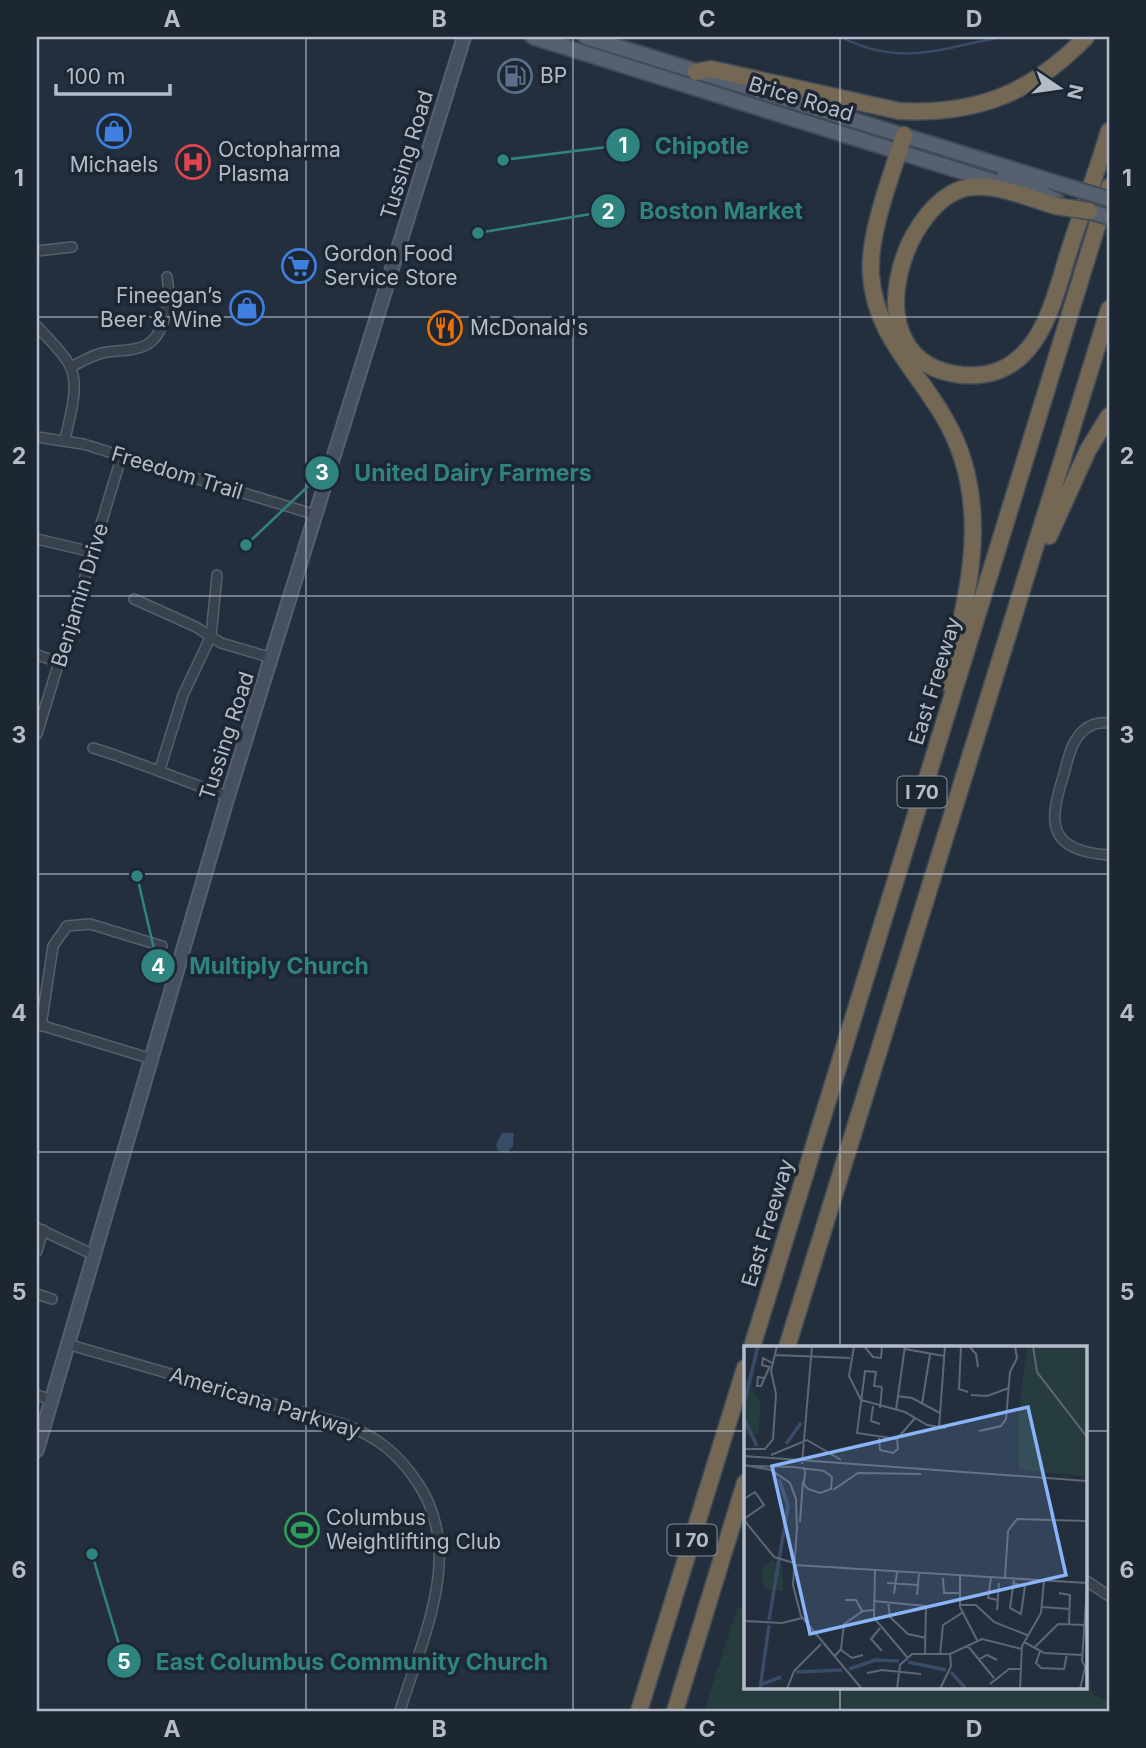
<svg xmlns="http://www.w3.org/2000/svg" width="1146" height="1748" font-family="Inter,sans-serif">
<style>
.green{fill:#263c3f}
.water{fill:#394c67}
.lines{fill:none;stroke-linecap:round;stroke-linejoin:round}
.stream{stroke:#394c67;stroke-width:2.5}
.street-casing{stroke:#565f6c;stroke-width:12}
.secondary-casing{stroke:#565f6c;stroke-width:16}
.primary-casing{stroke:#414a57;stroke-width:18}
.highway-casing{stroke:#434c59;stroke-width:19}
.street{stroke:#38414e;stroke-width:9}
.secondary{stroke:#465061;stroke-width:12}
.primary{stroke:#56606e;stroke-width:14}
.highway{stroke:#746855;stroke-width:16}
.primary-bridge-casing{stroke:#414a57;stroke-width:18;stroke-linecap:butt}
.highway-bridge-casing{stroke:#434c59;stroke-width:19;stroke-linecap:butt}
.primary-bridge{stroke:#56606e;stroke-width:14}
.highway-bridge{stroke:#746855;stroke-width:16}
.grid{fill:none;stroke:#b4bcc9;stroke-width:2;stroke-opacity:0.55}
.labels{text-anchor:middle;stroke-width:7;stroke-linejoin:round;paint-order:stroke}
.shield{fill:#1d2633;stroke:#878f9c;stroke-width:2}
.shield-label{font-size:19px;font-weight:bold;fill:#b4bcc9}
.poi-label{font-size:21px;fill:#b4bcc9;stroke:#1d2633;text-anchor:start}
.street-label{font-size:21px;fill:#b4bcc9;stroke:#1d2633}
.inset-river{fill:none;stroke:#394c67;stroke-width:3.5}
.inset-road{fill:none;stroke:#5e6776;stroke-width:2}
.view{fill:#8ab4f8;fill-opacity:0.15;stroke:#8ab4f8;stroke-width:3.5}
.inset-edge{fill:none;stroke:#b4bcc9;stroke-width:3.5}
.leader{fill:none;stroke:#308480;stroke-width:2.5}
.callout-dot{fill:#308480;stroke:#1d2633;stroke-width:2.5}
.mark-label{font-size:21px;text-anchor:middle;font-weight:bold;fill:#fff}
.callout-label{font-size:23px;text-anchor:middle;font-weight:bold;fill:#308480;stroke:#1d2633;stroke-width:7;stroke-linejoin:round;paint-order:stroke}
.neatline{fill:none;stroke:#b4bcc9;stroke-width:2.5}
.grid-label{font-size:23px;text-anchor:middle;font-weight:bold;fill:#b4bcc9}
</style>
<rect width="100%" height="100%" fill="#242f3e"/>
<path class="green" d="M745 1605V1687H1085V1671L1089 1672 1093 1695 1109 1700V1711H704L737 1609Z"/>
<path class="water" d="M502 1133H514L513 1146 507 1153 498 1151 496 1145Z"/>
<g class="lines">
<path class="stream" d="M841 37C900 67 939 49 1001 37"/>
<g class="street-casing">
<g id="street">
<path d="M37 251 72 247"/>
<path d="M37 326C47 338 61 350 69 364 81 385 69 418 65 440"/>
<path d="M71 367C82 361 94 354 107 352 135 349 154 352 164 320 169 304 170 293 167 277"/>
<path d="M37 437 83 444 316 515"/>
<path d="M37 539 92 552"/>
<path d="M134 599 196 627 221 643 272 658"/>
<path d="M37 655 59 662"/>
<path d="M1109 723C1100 722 1091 724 1084 730 1071 741 1068 759 1064 774 1048 823 1047 851 1109 855"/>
<path d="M37 734 122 455"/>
<path d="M93 748C139 762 182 781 228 796"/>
<path d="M160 769 183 695 211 636 217 575"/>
<path d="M37 1024 152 1059"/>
<path d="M41 1026 53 946 67 926 90 924 162 946"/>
<path d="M37 1228 94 1255"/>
<path d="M37 1251 43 1230"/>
<path d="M37 1294 52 1299"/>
<path d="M67 1344 343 1424C376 1436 398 1453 417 1482 466 1553 422 1638 400 1711"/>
<path d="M37 1395 51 1400"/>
<path d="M1085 1580 1109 1596"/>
</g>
</g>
<g class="secondary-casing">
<path id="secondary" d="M37 1450 228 796 464 37"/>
</g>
<g class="primary-casing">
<g id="primary">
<path d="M533 37 1005 185"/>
<path d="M586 37 1063 185"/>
<path d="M1005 174 1057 201"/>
</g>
</g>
<g class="highway-casing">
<g id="highway">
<path d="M696 72 711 69 899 111C977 115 1032 93 1086 37"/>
<path d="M904 135C892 175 868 233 871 275 875 333 914 367 942 414 994 498 970 594 945 682"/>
<path d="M1056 206C1031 199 1000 185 974 187 906 189 845 363 962 375 989 377 1010 370 1028 349 1052 321 1060 277 1072 242 1084 205 1098 169 1109 131"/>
<path d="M1049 536 1088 450 1109 416"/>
<path d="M752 1347 1109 187"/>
<path d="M787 1347 1109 309"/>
<path d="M639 1711 745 1368"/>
<path d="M675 1711 745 1483"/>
</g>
</g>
<use href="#street" class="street"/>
<use href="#secondary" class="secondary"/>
<use href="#primary" class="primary"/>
<use href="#highway" class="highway"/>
<g class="primary-bridge-casing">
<g id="primary-bridge">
<path d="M1063 185 1109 199"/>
<path d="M1078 208 1109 217"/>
</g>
</g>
<g class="highway-bridge-casing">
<path id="highway-bridge" d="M1056 206 1089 211"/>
</g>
<use href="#primary-bridge" class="primary-bridge"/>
<use href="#highway-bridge" class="highway-bridge"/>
</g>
<path class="grid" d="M306 37V1711M573 37V1711M840 37V1347M37 317H1109M37 596H1109M37 874H1109M37 1152H1109M37 1431H745M1085 1431H1109M840 1687V1711"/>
<defs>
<g id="fuel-ring" transform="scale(1.75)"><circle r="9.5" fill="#1d2633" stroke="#5c6f8a" stroke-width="1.5"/><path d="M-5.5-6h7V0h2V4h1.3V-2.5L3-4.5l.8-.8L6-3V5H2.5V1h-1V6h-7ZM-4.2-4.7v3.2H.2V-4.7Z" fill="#5c6f8a"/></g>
<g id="shop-ring" transform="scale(1.75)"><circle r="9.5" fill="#1d2633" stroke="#3f7fe0" stroke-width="1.5"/><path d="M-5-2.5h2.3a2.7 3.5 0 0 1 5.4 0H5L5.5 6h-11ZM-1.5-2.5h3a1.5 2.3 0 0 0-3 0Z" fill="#3f7fe0"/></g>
<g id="hospital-ring" transform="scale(1.75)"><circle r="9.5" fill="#1d2633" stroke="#e0444e" stroke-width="1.5"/><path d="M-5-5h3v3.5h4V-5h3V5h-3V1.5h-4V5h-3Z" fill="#e0444e"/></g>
<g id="supermarket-ring" transform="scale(1.75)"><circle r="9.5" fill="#1d2633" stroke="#3f7fe0" stroke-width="1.5"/><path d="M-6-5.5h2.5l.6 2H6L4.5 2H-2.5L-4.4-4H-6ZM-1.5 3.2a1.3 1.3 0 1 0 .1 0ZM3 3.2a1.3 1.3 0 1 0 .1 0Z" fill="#3f7fe0"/></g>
<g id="restaurant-ring" transform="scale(1.75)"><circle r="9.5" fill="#1d2633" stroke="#e8710a" stroke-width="1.5"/><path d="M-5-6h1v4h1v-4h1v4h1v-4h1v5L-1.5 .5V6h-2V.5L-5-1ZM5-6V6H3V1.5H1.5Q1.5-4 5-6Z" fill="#e8710a"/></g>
<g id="stadium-ring" transform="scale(1.75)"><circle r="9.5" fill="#1d2633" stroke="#2e9e5b" stroke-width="1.5"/><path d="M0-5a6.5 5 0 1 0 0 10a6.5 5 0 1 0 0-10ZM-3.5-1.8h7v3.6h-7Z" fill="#2e9e5b"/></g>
</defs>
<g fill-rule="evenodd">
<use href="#fuel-ring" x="515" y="76"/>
<use href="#shop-ring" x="114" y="131"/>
<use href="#hospital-ring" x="193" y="162"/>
<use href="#supermarket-ring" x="299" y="266"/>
<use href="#shop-ring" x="247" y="308"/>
<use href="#restaurant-ring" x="445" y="328"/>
<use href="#stadium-ring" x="302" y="1530"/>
</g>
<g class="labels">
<g class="shield">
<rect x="897.5" y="776.5" width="49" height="31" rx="5"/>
<rect x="667.5" y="1524.5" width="49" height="31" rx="5"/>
</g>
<g class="shield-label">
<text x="922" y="799">I 70</text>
<text x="692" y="1547">I 70</text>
</g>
<g class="poi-label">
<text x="540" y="83">BP</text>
<text x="218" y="157">Octopharma<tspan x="218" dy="24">Plasma</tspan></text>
<text x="114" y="172" text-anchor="middle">Michaels</text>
<text x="324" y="261">Gordon Food<tspan x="324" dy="24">Service Store</tspan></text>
<text x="222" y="303" text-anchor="end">Fineegan’s<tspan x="222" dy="24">Beer &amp; Wine</tspan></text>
<text x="470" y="335">McDonald's</text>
<text x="326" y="1525">Columbus<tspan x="326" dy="24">Weightlifting Club</tspan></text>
</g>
<g class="street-label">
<text transform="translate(801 99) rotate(17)" y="7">Brice Road</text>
<text transform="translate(407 155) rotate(-73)" y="7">Tussing Road</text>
<text transform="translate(177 473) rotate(17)" y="7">Freedom Trail</text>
<text transform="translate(80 595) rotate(-73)" y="7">Benjamin Drive</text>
<text transform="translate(935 681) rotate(-73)" y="7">East Freeway</text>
<text transform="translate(227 736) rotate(-72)" y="7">Tussing Road</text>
<text transform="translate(768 1223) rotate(-73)" y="7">East Freeway</text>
<text transform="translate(265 1403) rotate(17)" y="7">Americana Parkway</text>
</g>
</g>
<g transform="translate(744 1346)">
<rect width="343" height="343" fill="#242f3e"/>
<path d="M283 0H343V130L275 124 274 72ZM0 27 17 58 14 88H0ZM28 214 38 220 39 245 21 244 17 224Z" fill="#263c3f"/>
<path class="inset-river" d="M0 58 14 0M0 73 13 100M42 98 57 77M25 274 44 160 35 133M164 316 202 324M105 323 131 314 155 315M52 326 98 324M207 326 222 343M16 339 37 331M16 343 25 279"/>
<path class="inset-road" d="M110 0 105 30 117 54 161 66 183 79 202 82M120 0 129 11 137 12 138 0M217 0 215 43 224 46M225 0 232 8 234 21M289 0 293 26 343 91M161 3 200 10M31 9 106 12M25 21 18 19 19 12 28 17M20 32 14 31 13 40H17L26 20M138 41 130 40 132 26 121 25 113 87 153 93 171 72M227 49 243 50 265 42M153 50 168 52 196 67M178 58 186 8M129 60 127 75 136 78M136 62 138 41M152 64 161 0M195 82 201 0M235 85 257 80 262 73 266 26 273 12 271 0M135 92 136 104 149 107 154 103 153 93M0 103H21L29 93 32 48 27 25 33 0M27 109 63 94 97 114M0 110 343 135M58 118 68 0M0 119 27 124 46 137 52 153 53 184M7 120 50 121 64 123 74 124 80 125 88 131 87 143 76 147 64 143 61 140 60 137 61 126 60 121M89 144 114 127 177 128M0 153 11 146 20 159 0 173M0 174 30 211 50 217M56 176 59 135M53 182 49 239 57 270 118 343M51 219 343 237M131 224 130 272 163 311M216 230V261L233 294M261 231 264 185 273 173 343 175M199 232 200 247H215M247 232 244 252 254 254M143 237 174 239M269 237 281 240 277 268 266 262 270 233M343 240 338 315 343 324M315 247 326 249 325 278M150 248 153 226M173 249 175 228M101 254H112L118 265M129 255 182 260M144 256 146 271 164 288 182 292M215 259H232L250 276 283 289M298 261 326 263M253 264 255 237M0 275 38 277 58 272M136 282 127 293 138 305M280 296 300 307 338 309M223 299 250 332M291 301 314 278 340 279M97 304 108 312 119 309M296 305 292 317 297 322 320 323 323 308M181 308 182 260M196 309 199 279 218 267M90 311 97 303 100 278 119 265 129 264M234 314 243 309 253 314M123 327 138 324 177 328M246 338 265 323H276M43 343 50 325 77 298M153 343 156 319 168 308H206L238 293 278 303M196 343 207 320 206 308M276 343 278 300 297 267 300 235M336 343 341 322"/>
<path class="view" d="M284 61 322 229 66 288 28 120Z"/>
<rect width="343" height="343" class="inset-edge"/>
</g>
<path class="leader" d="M503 160L623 145M478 233L608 211M246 545L322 473M137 876L158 966M92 1554L124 1661"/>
<g class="callout-dot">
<circle cx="503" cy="160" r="7"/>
<circle cx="478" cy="233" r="7"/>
<circle cx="246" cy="545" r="7"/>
<circle cx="137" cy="876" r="7"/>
<circle cx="92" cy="1554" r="7"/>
<circle cx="623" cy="145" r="18"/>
<circle cx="608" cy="211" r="18"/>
<circle cx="322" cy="473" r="18"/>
<circle cx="158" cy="966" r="18"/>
<circle cx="124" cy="1661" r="18"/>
</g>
<g class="mark-label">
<text x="623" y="153">1</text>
<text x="608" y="219">2</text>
<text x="322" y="480">3</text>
<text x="158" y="974">4</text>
<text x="124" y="1669">5</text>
</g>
<g class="callout-label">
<text x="702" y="154">Chipotle</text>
<text x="721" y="219">Boston Market</text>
<text x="473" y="481">United Dairy Farmers</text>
<text x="279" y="974">Multiply Church</text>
<text x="352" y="1670">East Columbus Community Church</text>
</g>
<rect width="1146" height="1748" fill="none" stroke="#1d2633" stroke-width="77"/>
<g transform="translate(1059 88) rotate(103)" stroke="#1d2633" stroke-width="5" paint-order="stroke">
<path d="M0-5L12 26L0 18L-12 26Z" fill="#b4bcc9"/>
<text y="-10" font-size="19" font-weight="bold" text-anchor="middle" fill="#b4bcc9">N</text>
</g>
<path d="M56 84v10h114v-10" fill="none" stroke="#b4bcc9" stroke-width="3.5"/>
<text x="66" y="84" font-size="21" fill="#b4bcc9" stroke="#1d2633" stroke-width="5" paint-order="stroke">100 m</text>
<rect x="38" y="38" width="1070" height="1672" class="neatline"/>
<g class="grid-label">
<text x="172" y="27">A</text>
<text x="439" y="27">B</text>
<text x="707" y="27">C</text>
<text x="974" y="27">D</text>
<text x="19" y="186">1</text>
<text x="1127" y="186">1</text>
<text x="19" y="464">2</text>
<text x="1127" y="464">2</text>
<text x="19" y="743">3</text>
<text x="1127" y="743">3</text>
<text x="19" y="1021">4</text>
<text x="1127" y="1021">4</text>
<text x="19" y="1300">5</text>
<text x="1127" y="1300">5</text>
<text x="19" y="1578">6</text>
<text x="1127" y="1578">6</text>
<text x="172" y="1737">A</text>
<text x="439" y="1737">B</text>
<text x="707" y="1737">C</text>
<text x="974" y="1737">D</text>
</g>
</svg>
